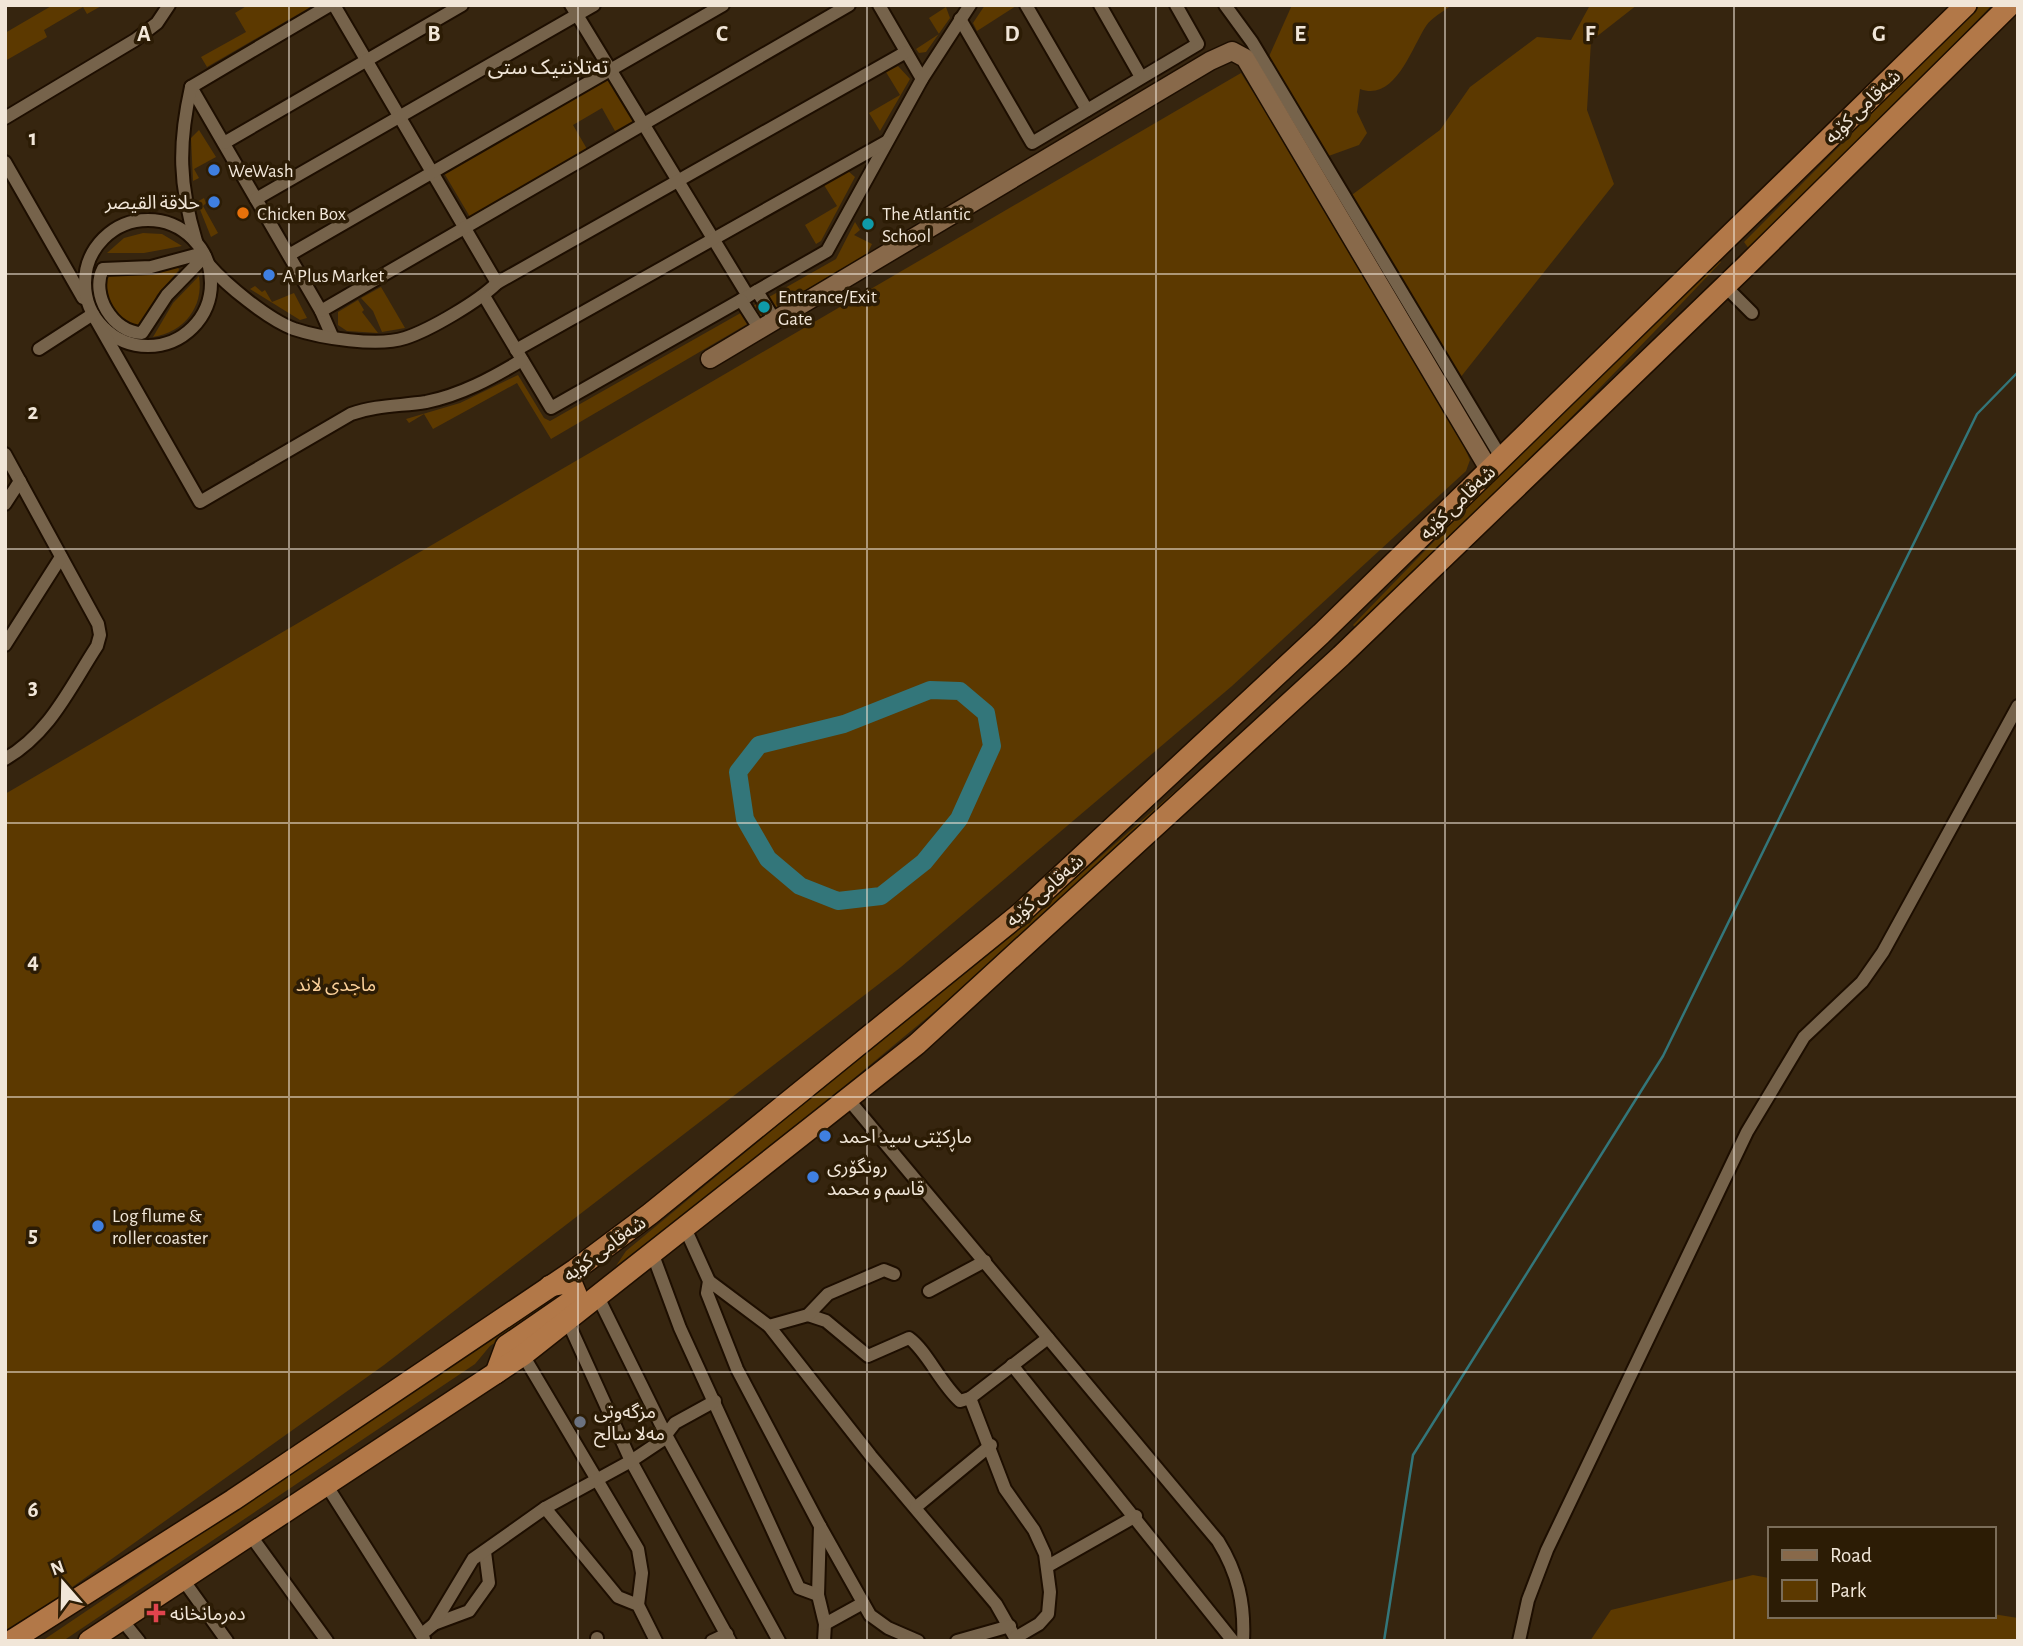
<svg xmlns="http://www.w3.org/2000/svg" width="2023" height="1646" font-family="'Alegreya Sans','Noto Sans Arabic',sans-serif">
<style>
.green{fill:#5c3900}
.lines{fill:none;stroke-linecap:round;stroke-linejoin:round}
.stream{stroke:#33767a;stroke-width:2.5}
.river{stroke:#33767a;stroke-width:18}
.street-casing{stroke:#1d0e00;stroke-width:16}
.secondary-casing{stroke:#1d0e00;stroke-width:21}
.highway-casing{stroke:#1d0e00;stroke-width:24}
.street{stroke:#76634b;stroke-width:12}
.secondary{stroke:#88694a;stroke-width:18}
.highway{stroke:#b27848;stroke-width:21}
.grid{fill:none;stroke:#f1e6d8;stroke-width:2;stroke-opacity:0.55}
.shop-dot{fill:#3f7fe0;stroke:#2c1c05;stroke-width:2.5}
.food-dot{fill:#e8710a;stroke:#2c1c05;stroke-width:2.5}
.culture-dot{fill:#0f9aa8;stroke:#2c1c05;stroke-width:2.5}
.worship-dot{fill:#6b7280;stroke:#2c1c05;stroke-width:2.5}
.health-dot{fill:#e0444e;stroke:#2c1c05;stroke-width:2.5}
.labels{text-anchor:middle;stroke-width:7;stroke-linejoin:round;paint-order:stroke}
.street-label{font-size:19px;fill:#f1e6d8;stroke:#2c1c05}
.poi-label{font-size:19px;fill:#f1e6d8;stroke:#2c1c05;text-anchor:start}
.park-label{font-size:19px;fill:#facf98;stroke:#2c1c05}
.neighbourhood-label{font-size:21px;fill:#f1e6d8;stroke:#2c1c05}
.grid-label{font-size:23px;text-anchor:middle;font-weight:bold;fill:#f1e6d8;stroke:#2c1c05;stroke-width:7;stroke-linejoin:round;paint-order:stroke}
</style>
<rect width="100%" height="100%" fill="#36250f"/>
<g class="green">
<path d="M53 5H103L87 14 83 7 44 30 47 37 5 61V33Z"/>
<path d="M248 5H314L207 67 201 57 246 32 235 13Z"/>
<path d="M985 5H1015L1016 6 977 31 973 23Z"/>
<path d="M1292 5H1452C1444 11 1431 18 1426 26 1411 49 1395 102 1360 89L1357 112 1367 133 1359 145 1323 158 1267 61Z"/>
<path d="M1590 5H1637L1591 41 1587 110 1614 184 1456 383 1349 197 1440 130 1470 87 1537 37 1571 40Z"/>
<path d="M1980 5H1992L1752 253 1744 242Z"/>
<path d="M946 7 950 18 926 52 919 53 916 49 939 34 929 18Z"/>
<path d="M898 66 910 79 880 131 869 113 900 95 886 72Z"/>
<path d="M1241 73 1432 376 1470 460 1466 471 1232 686 901 967 384 1365 5 1635V794Z"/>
<path d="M608 78 633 121 615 131 602 108 573 125 587 149 470 217 444 173Z"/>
<path d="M199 130 216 157 194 169 199 178 193 181 191 138Z"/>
<path d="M848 171 855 177 821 241 816 244 805 225 837 206 824 185Z"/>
<path d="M204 198 206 203 203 206 218 233 211 237 197 202Z"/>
<path d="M855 222 860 230 854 235 872 244 867 254 551 439 517 383 433 429 424 414 409 423 406 419 460 403 518 375 544 418 550 421 836 259Z"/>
<path d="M143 233 162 234 182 246 144 253H107L124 238Z"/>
<path d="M1718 260 1721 262C1602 387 1482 510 1356 629L1353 625 1479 495Z"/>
<path d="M177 264 179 270 157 295 140 329C114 316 106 302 105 272Z"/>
<path d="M199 276C204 307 184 332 153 337L173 303Z"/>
<path d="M255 286 262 292 265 290 272 302 294 293 307 318 300 320 250 289Z"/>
<path d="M381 287 405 328 382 332 373 311 361 298Z"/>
<path d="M358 300 364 310 362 312 378 333 347 331 338 325V312Z"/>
<path d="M1312 671 987 968 753 1162 616 1266 626 1251 1067 886Z"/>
<path d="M562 1290 563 1297 490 1346 475 1364 63 1641H42Z"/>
<path d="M1753 1575 1769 1578V1616L1993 1614 2018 1618V1641H1590L1611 1610Z"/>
</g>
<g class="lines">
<path class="stream" d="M1384 1641 1413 1455 1663 1056 1977 414 2018 372"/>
<path class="river" d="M930 690 960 691 986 713 992 746 959 819 924 862 881 896 838 901 800 886 768 859 745 819 738 772 759 745 844 724Z"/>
<g class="street-casing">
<g id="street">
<path d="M334 5 497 283"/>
<path d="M571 5 748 296"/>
<path d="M879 5 922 79"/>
<path d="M1026 5 1087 110"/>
<path d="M1100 5 1141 77"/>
<path d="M1225 5 1252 42 1502 459"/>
<path d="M960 19 1032 143 1198 44 1176 5"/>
<path d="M191 87 321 311 332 336"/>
<path d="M5 118 135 40 157 23 169 5"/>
<path d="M224 143 462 5"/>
<path d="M5 162 83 298"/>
<path d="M256 199 594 5"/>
<circle cx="148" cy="283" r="63"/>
<path d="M196 241C179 185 178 145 191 87L330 5"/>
<path d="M203 253 151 267 103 269C90 294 113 333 142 333L167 295 205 256"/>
<path d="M289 255 723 5"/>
<path d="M209 265C226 285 269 320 294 329 321 338 378 347 405 338 430 330 479 301 497 283L906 52"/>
<path d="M1725 286 1752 313"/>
<path d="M757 291 774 319"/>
<path d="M484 296 551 408 827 251 922 79 970 5"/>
<path d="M741 300 759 328"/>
<path d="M321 311 849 5"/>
<path d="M95 318 200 502 351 414C376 405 401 406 426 402 461 395 492 378 522 360"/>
<path d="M39 349 93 314"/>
<path d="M516 350 886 142"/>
<path d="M5 454 98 624 100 635 97 646C69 689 50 733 5 759"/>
<path d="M5 504 20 481"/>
<path d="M5 645 61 557"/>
<path d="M848 1099 1218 1541C1238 1573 1245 1604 1243 1641"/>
<path d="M685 1228 709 1281 707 1293 737 1369 820 1526 818 1595 825 1624 824 1641"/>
<path d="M653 1255 680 1328 799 1588 818 1595"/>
<path d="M709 1281 769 1326 871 1456 996 1604 1017 1641"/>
<path d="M929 1291 985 1261"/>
<path d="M598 1297 666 1435 779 1641"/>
<path d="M808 1315 826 1321 868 1356 909 1338C927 1351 940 1383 960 1401L970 1398 1005 1489 1034 1530 1045 1554 1050 1592 1048 1614 1039 1624 1015 1638"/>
<path d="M568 1322 631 1461 730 1641"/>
<path d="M769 1326 808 1315 828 1294 884 1270 894 1274"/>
<path d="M523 1355 638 1549 642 1573 638 1605"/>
<path d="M1012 1365 1233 1641"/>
<path d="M970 1398 1048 1338"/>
<path d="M327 1486 424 1639"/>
<path d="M916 1507 991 1445"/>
<path d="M545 1508 631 1461 661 1441 675 1423 715 1401"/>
<path d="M820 1526 870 1615 888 1628 918 1641"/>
<path d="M251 1536 327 1641"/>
<path d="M1048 1566 1136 1516"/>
<path d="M184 1581 227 1641"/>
<path d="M122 1620 139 1641"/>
<path d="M434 1624 469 1611 489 1583 485 1552"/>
<path d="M825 1624 863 1603"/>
<path d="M422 1634 434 1624 473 1559 545 1508 618 1597 638 1605 656 1641"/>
<path d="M597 1638V1641"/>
<path d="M712 1641 727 1634"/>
<path d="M957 1641 1010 1626"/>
<path d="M1519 1641 1528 1600 1547 1550 1747 1132 1804 1037 1862 982 1883 952 2018 706"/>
</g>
</g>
<g class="secondary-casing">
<path id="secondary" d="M710 359 1210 61 1232 51 1245 58 1490 471"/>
</g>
<g class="highway-casing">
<g id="highway">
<path d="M496 1373 506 1346 573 1300 576 1294 571 1282 550 1286"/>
<path d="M11 1641 233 1500 575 1270 650 1214 1021 913 1321 634 1966 5"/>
<path d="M89 1641 523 1355 917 1044 1341 656 1748 264 2010 5"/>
</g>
</g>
<use href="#street" class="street"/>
<use href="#secondary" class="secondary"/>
<use href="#highway" class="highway"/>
</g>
<path class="grid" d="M289 5V1641M578 5V1641M867 5V1641M1156 5V1641M1445 5V1641M1734 5V1641M5 274H2018M5 549H2018M5 823H2018M5 1097H2018M5 1372H2018"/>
<g class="shop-dot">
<circle cx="214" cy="170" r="7"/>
<circle cx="214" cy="202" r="7"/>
<circle cx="269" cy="275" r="7"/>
<circle cx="825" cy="1136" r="7"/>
<circle cx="813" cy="1177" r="7"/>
<circle cx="98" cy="1226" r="7"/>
</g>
<circle class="food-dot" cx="243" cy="213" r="7"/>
<g class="culture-dot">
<circle cx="868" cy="224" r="7"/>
<circle cx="764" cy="307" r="7"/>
</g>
<circle class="worship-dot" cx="580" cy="1422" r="7"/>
<path class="health-dot" d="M152.5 1602.5h7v7h7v7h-7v7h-7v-7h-7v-7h7z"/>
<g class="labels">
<g class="street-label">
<text transform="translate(1862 106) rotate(-44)" y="7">شەقامی کۆیە</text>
<text transform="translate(1457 502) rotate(-44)" y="7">شەقامی کۆیە</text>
<text transform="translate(1044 890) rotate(-42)" y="7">شەقامی کۆیە</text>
<text transform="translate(604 1248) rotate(-36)" y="7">شەقامی کۆیە</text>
</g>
<g class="poi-label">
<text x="228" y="177">WeWash</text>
<text x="200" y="209" text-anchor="end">حلاقة القيصر</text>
<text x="257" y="220">Chicken Box</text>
<text x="882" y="220">The Atlantic<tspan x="882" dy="22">School</tspan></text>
<text x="283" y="282">A Plus Market</text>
<text x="778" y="303">Entrance/Exit<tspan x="778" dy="22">Gate</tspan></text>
<text x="839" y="1143">ماڕکێتی سید احمد</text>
<text x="827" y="1173">رونگۆری<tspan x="827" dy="22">قاسم و محمد</tspan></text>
<text x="112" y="1222">Log flume &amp;<tspan x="112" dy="22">roller coaster</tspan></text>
<text x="594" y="1418">مزگەوتی<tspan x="594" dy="22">مەلا سالح</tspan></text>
<text x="170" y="1620">دەرمانخانە</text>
</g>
<g class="park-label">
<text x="336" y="991">ماجدی لاند</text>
</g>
<g class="neighbourhood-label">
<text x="548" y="74">تەتلانتیک ستی</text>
</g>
</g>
<g class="grid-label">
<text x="144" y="41">A</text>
<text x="434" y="41">B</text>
<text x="722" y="41">C</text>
<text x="1012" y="41">D</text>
<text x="1300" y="41">E</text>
<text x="1590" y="41">F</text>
<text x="1879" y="41">G</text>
<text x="33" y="145">1</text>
<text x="33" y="419">2</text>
<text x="33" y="694">3</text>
<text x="33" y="968">4</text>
<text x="33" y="1242">5</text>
<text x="33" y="1517">6</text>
</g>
<rect width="2023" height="1646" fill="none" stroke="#f1e6d8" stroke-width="14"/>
<rect x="1768" y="1527" width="228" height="91" fill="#2c1c05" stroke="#7b6d59" stroke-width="2"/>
<rect x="1782" y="1550" width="35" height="10" fill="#88694a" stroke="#7b6d59" stroke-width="2"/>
<text x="1830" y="1562" font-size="21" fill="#f1e6d8">Road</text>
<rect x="1782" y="1580" width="35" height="21" fill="#5c3900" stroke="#7b6d59" stroke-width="2"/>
<text x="1830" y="1597" font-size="21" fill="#f1e6d8">Park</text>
<g transform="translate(63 1583) rotate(340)" stroke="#2c1c05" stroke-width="5" paint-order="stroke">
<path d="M0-5L12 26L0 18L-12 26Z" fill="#f1e6d8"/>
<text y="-10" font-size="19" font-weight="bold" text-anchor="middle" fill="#f1e6d8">N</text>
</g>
</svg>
